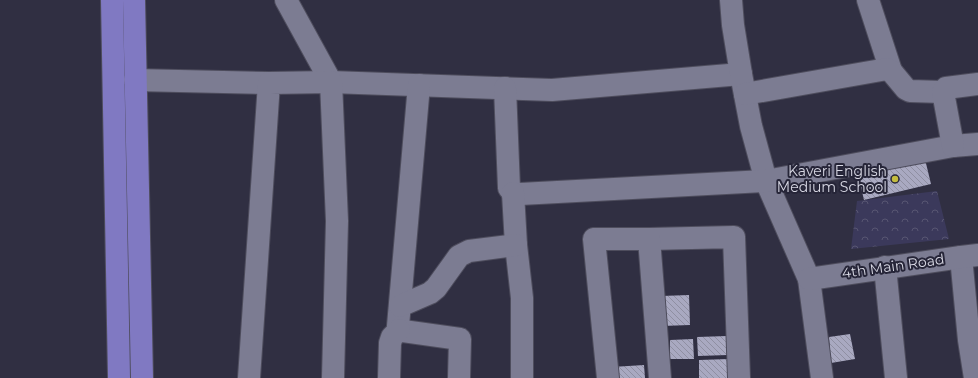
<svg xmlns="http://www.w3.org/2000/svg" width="978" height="378" font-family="Montserrat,sans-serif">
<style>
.forest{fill:url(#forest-crowns)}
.building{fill:url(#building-back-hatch)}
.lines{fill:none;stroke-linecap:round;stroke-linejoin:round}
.minor-casing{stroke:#4e4d5d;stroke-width:24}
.major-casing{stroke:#4e4d5d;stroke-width:24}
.minor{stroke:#7c7c92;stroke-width:22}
.major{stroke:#8079c2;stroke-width:22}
.poi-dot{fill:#c4bc3e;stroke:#262538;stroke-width:1.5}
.labels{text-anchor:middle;stroke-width:4;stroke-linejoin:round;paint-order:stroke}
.poi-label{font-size:14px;fill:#d8d8e4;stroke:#262538;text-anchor:end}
.street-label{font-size:14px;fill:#d8d8e4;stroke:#262538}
</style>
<defs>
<pattern id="forest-crowns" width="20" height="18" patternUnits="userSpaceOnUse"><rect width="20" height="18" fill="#3b395b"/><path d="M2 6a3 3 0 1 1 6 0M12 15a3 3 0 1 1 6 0" fill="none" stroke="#575572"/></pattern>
<pattern id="building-back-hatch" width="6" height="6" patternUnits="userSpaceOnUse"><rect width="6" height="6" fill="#a9a9c1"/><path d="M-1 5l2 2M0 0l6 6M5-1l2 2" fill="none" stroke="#8f8fa2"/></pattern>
</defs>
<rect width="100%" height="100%" fill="#302f42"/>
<path class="forest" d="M937 191 949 239 851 249 857 201Z"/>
<g class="building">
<path d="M924 155 931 184 864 200 857 171Z"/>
<path d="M689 295 690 325 662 326 661 296Z"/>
<path d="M850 334 855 359 831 363 829 337Z"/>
<path d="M727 336 728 355 698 356 697 337Z"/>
<path d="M693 339 694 359H670V340Z"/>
<path d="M728 359 729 378H699V360Z"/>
<path d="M644 365 645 378H612V367Z"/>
</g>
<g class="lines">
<g class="minor-casing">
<g id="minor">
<path d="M286 0 331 82 552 90 741 74"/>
<path d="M731 0 733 25 741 74 751 126 766 181 809 279 822 378"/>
<path d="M868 0 891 71"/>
<path d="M135 80 269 83"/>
<path d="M419 85 398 326 399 330 403 331 460 339 459 378"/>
<path d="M505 88 509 188 513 193 520 194 766 181 953 146 978 144"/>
<path d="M745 94 887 69 891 71 906 89 910 91 943 92"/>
<path d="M953 146 943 92 946 88 978 84"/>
<path d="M513 193 516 245 522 298V378"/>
<path d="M649 239 734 237 739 378"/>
<path d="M961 257 969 340 975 378"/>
<path d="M885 267 896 378"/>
<path d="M809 279 961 257 978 255"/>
<path d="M400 306 430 293 436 288 459 256 469 251 516 245"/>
<path d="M249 378 269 83 331 82 337 221 333 378"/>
<path d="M389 378 390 343 392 337 399 330"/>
<path d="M608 378 594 239H649L660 378"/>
</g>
</g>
<g class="major-casing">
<g id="major">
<path d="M112 0 119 378"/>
<path d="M134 0 142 378"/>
</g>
</g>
<use href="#minor" class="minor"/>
<use href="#major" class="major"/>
</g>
<circle class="poi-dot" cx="895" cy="179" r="4"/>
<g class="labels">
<g class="poi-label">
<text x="887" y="176">Kaveri English<tspan x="887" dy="16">Medium School</tspan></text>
</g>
<g class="street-label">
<text transform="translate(893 266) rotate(-8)" y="5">4th Main Road</text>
</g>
</g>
</svg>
